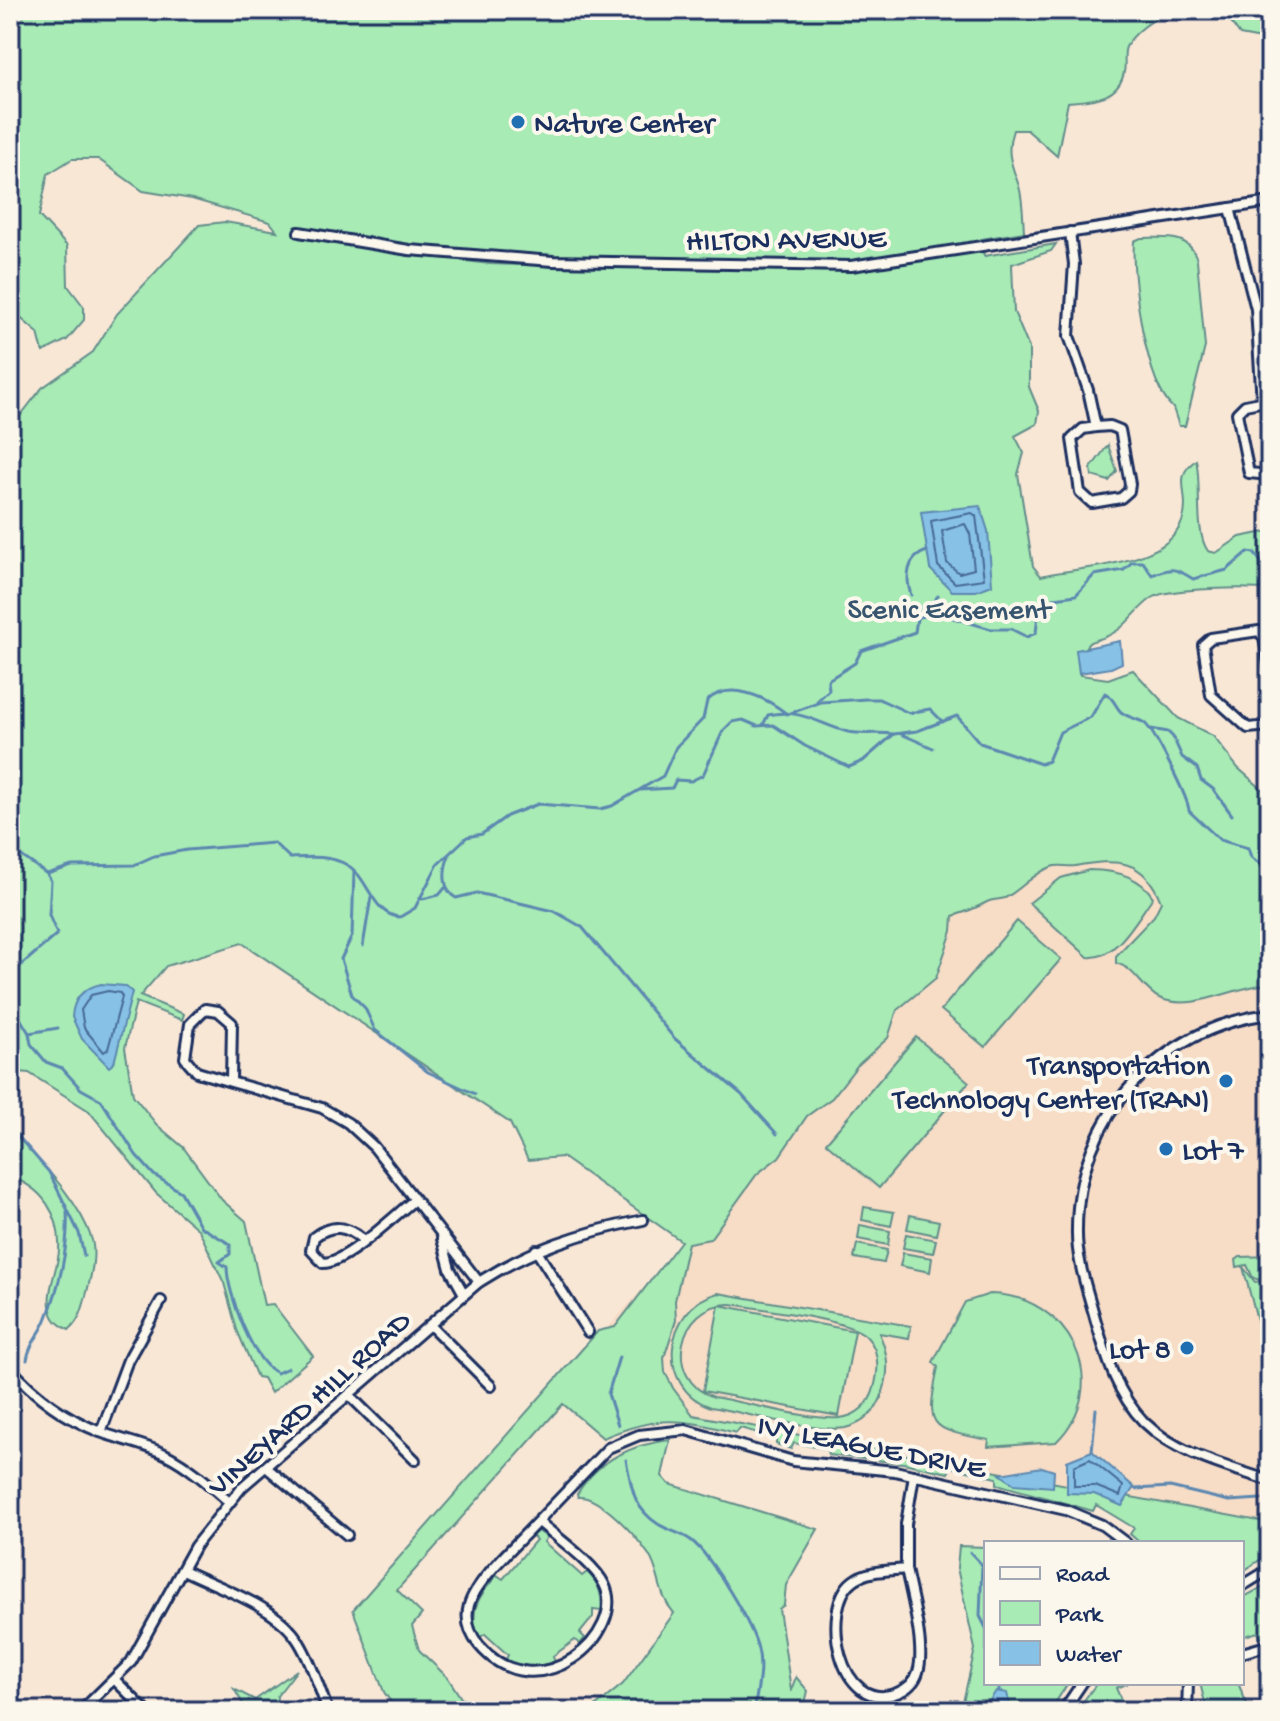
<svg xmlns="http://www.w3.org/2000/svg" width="1280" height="1721" font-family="'Gochi Hand',sans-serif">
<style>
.built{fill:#f7dcc6}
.green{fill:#a8ebb5;stroke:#628d8a;stroke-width:2;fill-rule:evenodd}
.water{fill:#87c1e6;stroke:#5c87b0;stroke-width:2}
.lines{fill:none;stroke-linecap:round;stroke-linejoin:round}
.shore{stroke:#466994;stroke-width:2}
.stream{stroke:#5c87b0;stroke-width:3}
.street-casing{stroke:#1b2f5e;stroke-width:14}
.street{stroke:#fbf7ec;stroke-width:8}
.poi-dot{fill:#1f6fb2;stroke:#fbf7ec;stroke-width:3}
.labels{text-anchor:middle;stroke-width:8;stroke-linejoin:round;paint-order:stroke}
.poi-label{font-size:30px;fill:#1b2f5e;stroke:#fbf7ec;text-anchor:start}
.street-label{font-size:30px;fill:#1b2f5e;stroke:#fbf7ec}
.park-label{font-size:30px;fill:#37556f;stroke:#fbf7ec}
</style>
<rect width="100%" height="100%" fill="#f9e7d6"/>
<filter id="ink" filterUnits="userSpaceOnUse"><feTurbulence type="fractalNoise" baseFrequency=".0125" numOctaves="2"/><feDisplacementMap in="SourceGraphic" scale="16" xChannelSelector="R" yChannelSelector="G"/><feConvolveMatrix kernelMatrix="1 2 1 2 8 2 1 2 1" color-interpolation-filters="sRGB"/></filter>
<g filter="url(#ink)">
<path class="built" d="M866 802 1270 871V1523L679 1412 605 1331 686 1240Z"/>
<g class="green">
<path d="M10 10H1169C1155 19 1134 31 1126 47 1123 54 1126 65 1124 72 1119 100 1091 100 1068 102L1057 156 1027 130H1013C1005 152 1012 166 1019 186 1023 200 1023 217 1024 232L981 239 984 256 1056 244 1051 251 1012 264 1014 312 1029 348V387L1039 411 1037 424 1015 436 1024 453 1018 474 1033 566 1041 576C1084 565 1186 567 1185 504 1184 483 1177 474 1196 460 1202 482 1194 533 1208 551L1216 553 1240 537 1270 531V590C1251 587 1169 588 1154 597 1140 605 1131 621 1118 630 1089 650 1086 627 1080 675L1108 679 1133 670 1178 718 1213 736 1238 768 1270 796V984C1235 985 1194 1013 1159 998 1143 990 1135 968 1116 963V956L1154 916 1161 902C1144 857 1115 859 1075 866 1067 867 1058 864 1051 867 1032 874 1021 890 1005 898 999 900 992 899 987 902 976 908 966 912 953 916L952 931 936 978 897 1010 888 1038 857 1066 832 1098 807 1116 779 1157 757 1174 710 1239 688 1243 675 1301 676 1320 664 1358 665 1372 673 1388 693 1415 1270 1523V1553L1242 1572V1543H1140L1130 1534 1134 1528 1096 1505 1093 1511 997 1484V1478L951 1467 948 1473 903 1463 828 1455 827 1449 794 1443 791 1449 776 1444V1438L740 1428 736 1433C681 1418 657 1415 603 1438L563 1404 397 1590 422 1614 412 1626 419 1650 448 1678 461 1698 483 1711H397L384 1692 353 1610 598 1331 615 1327 681 1241 562 1157 528 1160 510 1123 242 943 166 966 140 996 184 1014 182 1020 136 1002 125 1048 133 1095 157 1125 183 1147 222 1200 246 1221 264 1305 273 1304 313 1356 271 1393 263 1378 257 1377 237 1330 224 1283 199 1230 156 1193 89 1111 29 1073 10 1071V429L42 388 93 352 117 314 199 225 225 222 277 231 270 222 192 199 143 191 98 159H72L48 174 39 216 67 246 68 286 84 307V320L67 340 43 352 38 333 10 309ZM418 255 589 265V267L490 264Z"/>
<path d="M1222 10H1270V34L1261 39 1240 35Z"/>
<path d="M1141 238C1164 238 1190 233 1197 260L1205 347 1185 426H1179L1173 408C1146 384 1131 279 1134 241Z"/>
<path d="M1108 445 1117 471 1109 481 1092 476 1091 468Z"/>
<path d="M1089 870C1113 870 1139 875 1153 897 1135 922 1115 960 1088 957L1029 903 1061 878Z"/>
<path d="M1017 921 1061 959 985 1047 941 1010Z"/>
<path d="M916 1037 969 1082 879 1188 826 1143Z"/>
<path d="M10 1128C37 1160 77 1196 91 1237 97 1253 91 1276 87 1292 83 1307 81 1319 69 1330 63 1327 57 1323 54 1318 42 1297 58 1272 59 1250 61 1215 42 1187 10 1177Z"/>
<path d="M864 1207 894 1212 891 1226 862 1220Z"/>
<path d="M910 1215 939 1221 936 1235 907 1229Z"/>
<path d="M860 1225 890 1231 888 1245 858 1239Z"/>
<path d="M906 1234 936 1240 933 1253 903 1248Z"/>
<path d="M857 1244 887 1250 884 1263 854 1258Z"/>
<path d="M903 1253 932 1258 930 1272 900 1266Z"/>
<path d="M1270 1256V1276L1264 1281 1253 1278 1247 1265 1237 1267 1236 1260 1240 1257Z"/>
<path d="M1243 1267 1255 1282 1270 1280V1330L1260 1331Z"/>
<path d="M718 1293 911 1326 909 1338 879 1333C888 1353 890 1370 883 1392 878 1410 864 1424 845 1428 816 1433 743 1412 711 1407 655 1389 663 1307 718 1293ZM731 1304C759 1309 849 1319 866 1336 880 1350 879 1370 874 1388 870 1404 857 1416 840 1418 813 1421 744 1402 714 1397 662 1381 677 1303 731 1304Z"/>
<path d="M990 1294C1069 1295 1115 1384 1056 1442L988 1447 989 1440C927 1429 926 1427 938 1367L933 1362 965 1302Z"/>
<path d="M719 1305 855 1331 839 1416 703 1391Z"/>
<path d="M670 1440 662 1476 669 1484 818 1529 786 1585 784 1605 779 1609 791 1690 796 1677 808 1691 803 1711H590L623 1684 674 1613C657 1594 661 1574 649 1555 637 1537 600 1495 578 1497L577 1494C597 1460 633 1444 670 1440Z"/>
<path d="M538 1531 547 1537 544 1542 582 1576 587 1572C598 1582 603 1596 601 1611L593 1610V1617L580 1633 585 1638 580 1644 575 1640 553 1656 555 1662 552 1664 523 1667 505 1661 508 1655 485 1634 479 1638C467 1611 480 1594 497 1575L503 1579 536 1540 532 1535Z"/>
<path d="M959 1546 986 1547V1683H1068L1050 1711H961L975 1649 957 1568Z"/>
<path d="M1270 1583V1635L1260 1638 1258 1632 1242 1637V1598Z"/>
<path d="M297 1670 277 1696 276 1711H242L245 1707 234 1689 255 1700Z"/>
<path d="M1097 1683H1128L1116 1688 1126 1711H1076Z"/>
<path d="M1238 1683 1250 1711H1207L1200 1683Z"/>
</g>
<g class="water">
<path d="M980 506 988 531 992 585 976 591H952L930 569 921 512Z"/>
<path d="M1120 641 1122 663 1111 668 1079 673 1076 650Z"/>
<path d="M101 984 125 986 132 992 114 1063 109 1067 82 1039 72 1017C73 998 83 988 101 984Z"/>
<path d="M1092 1451 1134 1487 1122 1506 1094 1494 1067 1493V1461Z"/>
<path d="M1042 1467 1054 1471 1053 1487 1014 1484 1000 1474Z"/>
<path d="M996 1691 1007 1693 1011 1711H983Z"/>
</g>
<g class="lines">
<g class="shore">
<path d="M972 513 976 516 984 579 955 583 938 566 931 521Z"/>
<path d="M965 524 970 534 974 569 959 573 947 563 942 531Z"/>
<path d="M108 991 120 993 122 997 108 1049 104 1052 84 1028 81 1010 91 995Z"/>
<path d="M1090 1459 1123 1486 1120 1496 1095 1486H1074V1466Z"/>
</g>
<g class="stream">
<path d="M911 595C905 577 907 557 927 551"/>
<path d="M932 603 938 596"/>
<path d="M918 617 940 614 991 629H1011L1027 637 1036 633 1038 614 1055 598 1076 595 1094 575 1124 570 1132 562H1143L1152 575C1172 567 1176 568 1193 579L1227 570 1248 552 1254 553 1263 564 1270 563"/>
<path d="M817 701 829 690 828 680 855 663 861 651 915 632 919 606"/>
<path d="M791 713 821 702 866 699H879L909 713 930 709 943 722"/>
<path d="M763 725 768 715C802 708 820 725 848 732 863 735 878 732 893 734"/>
<path d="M1151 729 1168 732 1173 737 1182 757 1197 768 1201 780 1213 789 1232 815"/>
<path d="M901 734 933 748"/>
<path d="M640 790 672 788 676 780 691 781 703 775 723 731 732 722 743 720 757 726 773 725 805 746 849 767 863 761 894 734 917 731 957 716 980 743 1041 764 1048 761 1060 732 1091 717 1105 693C1114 698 1115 706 1121 712 1127 717 1137 719 1143 722 1153 727 1189 800 1189 811L1220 840 1248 848 1251 857 1270 871"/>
<path d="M10 848 47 874 72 866 134 865 154 856 187 850 274 843 290 858C309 857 330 855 347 865 369 877 372 915 400 917L415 908 438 864 467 837 482 834 507 816 538 804 600 809 612 806 663 776 676 747 703 719 707 701C729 679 767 698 787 714"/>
<path d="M449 856C443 870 442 890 456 898L477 893 554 911 582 927 674 1038 741 1094 777 1134"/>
<path d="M354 871 352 936 341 959 352 995 365 1008 375 1030 428 1072 475 1094"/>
<path d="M422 899 439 895 445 888"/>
<path d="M363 946 371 897"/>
<path d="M10 975 57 934 49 915 51 881 47 874"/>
<path d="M10 986V994"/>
<path d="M10 1002 29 1033 31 1044 46 1062 62 1068 81 1089 101 1100 136 1155 154 1175 181 1192 201 1227 230 1244V1254L219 1262 227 1267C227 1292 253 1363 277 1373L288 1368"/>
<path d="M29 1033 58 1028"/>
<path d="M10 1127 49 1172 79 1233 84 1256"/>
<path d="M27 1360C29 1344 40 1335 46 1320 59 1288 69 1247 67 1212"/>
<path d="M618 1425 608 1394 619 1357"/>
<path d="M1092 1451 1096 1409"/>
<path d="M626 1460C632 1487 632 1507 658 1524 669 1531 682 1533 692 1541 711 1556 753 1626 758 1649 763 1669 757 1691 754 1711"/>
<path d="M1135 1489 1170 1487 1229 1501 1261 1499"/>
<path d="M970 1552 982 1565 980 1616 986 1628"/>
<path d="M999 1690V1683"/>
</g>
<g class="street-casing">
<g id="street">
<path d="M1230 208 1256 309 1262 402"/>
<path d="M299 232 409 250 553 261 851 266 1270 202"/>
<path d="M1070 232 1074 264 1069 336 1088 390 1096 427 1110 426 1120 430 1130 484 1129 491 1121 498 1092 503 1080 492 1072 439 1083 429 1096 427"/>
<path d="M1270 400 1245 405 1237 413 1249 473 1270 475"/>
<path d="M1270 670 1264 638 1259 631 1211 638 1203 645 1211 695 1248 728 1270 726"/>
<path d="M1270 1014C1160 1027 1077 1117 1077 1229 1076 1259 1087 1289 1095 1318 1106 1356 1116 1393 1144 1422 1178 1455 1227 1466 1270 1481"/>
<path d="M231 1082 197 1072 185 1058 190 1024 205 1009 218 1011 232 1023 231 1082 322 1108 348 1123 374 1147 479 1282"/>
<path d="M442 1239 450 1269 464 1294"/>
<path d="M363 1240C347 1226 332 1223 314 1237L311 1250 323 1263C346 1263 394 1216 413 1201"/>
<path d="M536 1250 588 1332"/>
<path d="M430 1325 491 1386"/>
<path d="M10 1368C35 1396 65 1418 100 1432 122 1440 144 1444 165 1454 189 1466 209 1484 229 1502"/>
<path d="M349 1395 415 1460"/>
<path d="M101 1432 128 1360 161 1301"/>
<path d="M266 1467 347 1535"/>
<path d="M538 1521C519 1542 476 1580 469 1605 465 1620 469 1633 479 1645 537 1714 629 1633 604 1584 594 1563 556 1537 538 1521L608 1448 639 1435 686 1430 793 1461 895 1471 1066 1510 1102 1525 1126 1543"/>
<path d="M906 1569C911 1595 926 1648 918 1672 915 1682 907 1689 897 1693 839 1716 819 1607 853 1581 867 1570 889 1571 906 1569V1524L914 1475"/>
<path d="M183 1570C219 1588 278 1606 299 1642 312 1663 319 1688 328 1711"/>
<path d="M1242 1586 1270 1569"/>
<path d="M1242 1653 1270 1645"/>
<path d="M116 1681 146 1711"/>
<path d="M81 1711 131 1662 195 1546 242 1487 479 1282C531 1249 582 1232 643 1220"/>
<path d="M1063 1711 1082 1683"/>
<path d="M1187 1711 1188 1683"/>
</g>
</g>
<use href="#street" class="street"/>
</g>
</g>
<g class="poi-dot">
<circle cx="518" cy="122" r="8"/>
<circle cx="1226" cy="1081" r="8"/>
<circle cx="1166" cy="1149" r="8"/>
<circle cx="1187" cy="1348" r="8"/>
</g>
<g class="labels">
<g class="poi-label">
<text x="534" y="132">Nature Center</text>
<text x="1210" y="1074" text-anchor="end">Transportation<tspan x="1210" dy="34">Technology Center (TRAN)</tspan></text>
<text x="1182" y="1159">Lot 7</text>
<text x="1171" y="1358" text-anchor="end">Lot 8</text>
</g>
<g class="street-label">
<text transform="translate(786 238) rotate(-1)" y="10">HILTON AVENUE</text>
<text transform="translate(308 1402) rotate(-42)" y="10">VINEYARD HILL ROAD</text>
<text transform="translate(872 1445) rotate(11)" y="10">IVY LEAGUE DRIVE</text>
</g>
<g class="park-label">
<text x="949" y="618">Scenic Easement</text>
</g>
</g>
<rect width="1280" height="1721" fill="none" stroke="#fbf7ec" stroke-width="40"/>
<rect x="20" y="20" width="1240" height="1681" fill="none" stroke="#1b2f5e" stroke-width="3" filter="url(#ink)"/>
<rect x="984" y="1541" width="260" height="144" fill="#fbf7ec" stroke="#a1a7b3" stroke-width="2"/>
<rect x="1000" y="1567" width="40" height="12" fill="#fbf7ec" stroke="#a1a7b3" stroke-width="2"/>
<text x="1056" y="1581" font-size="24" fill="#1b2f5e">Road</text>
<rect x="1000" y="1601" width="40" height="24" fill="#a8ebb5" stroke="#a1a7b3" stroke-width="2"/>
<text x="1056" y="1621" font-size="24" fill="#1b2f5e">Park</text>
<rect x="1000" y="1641" width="40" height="24" fill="#87c1e6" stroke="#a1a7b3" stroke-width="2"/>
<text x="1056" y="1661" font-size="24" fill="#1b2f5e">Water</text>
</svg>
